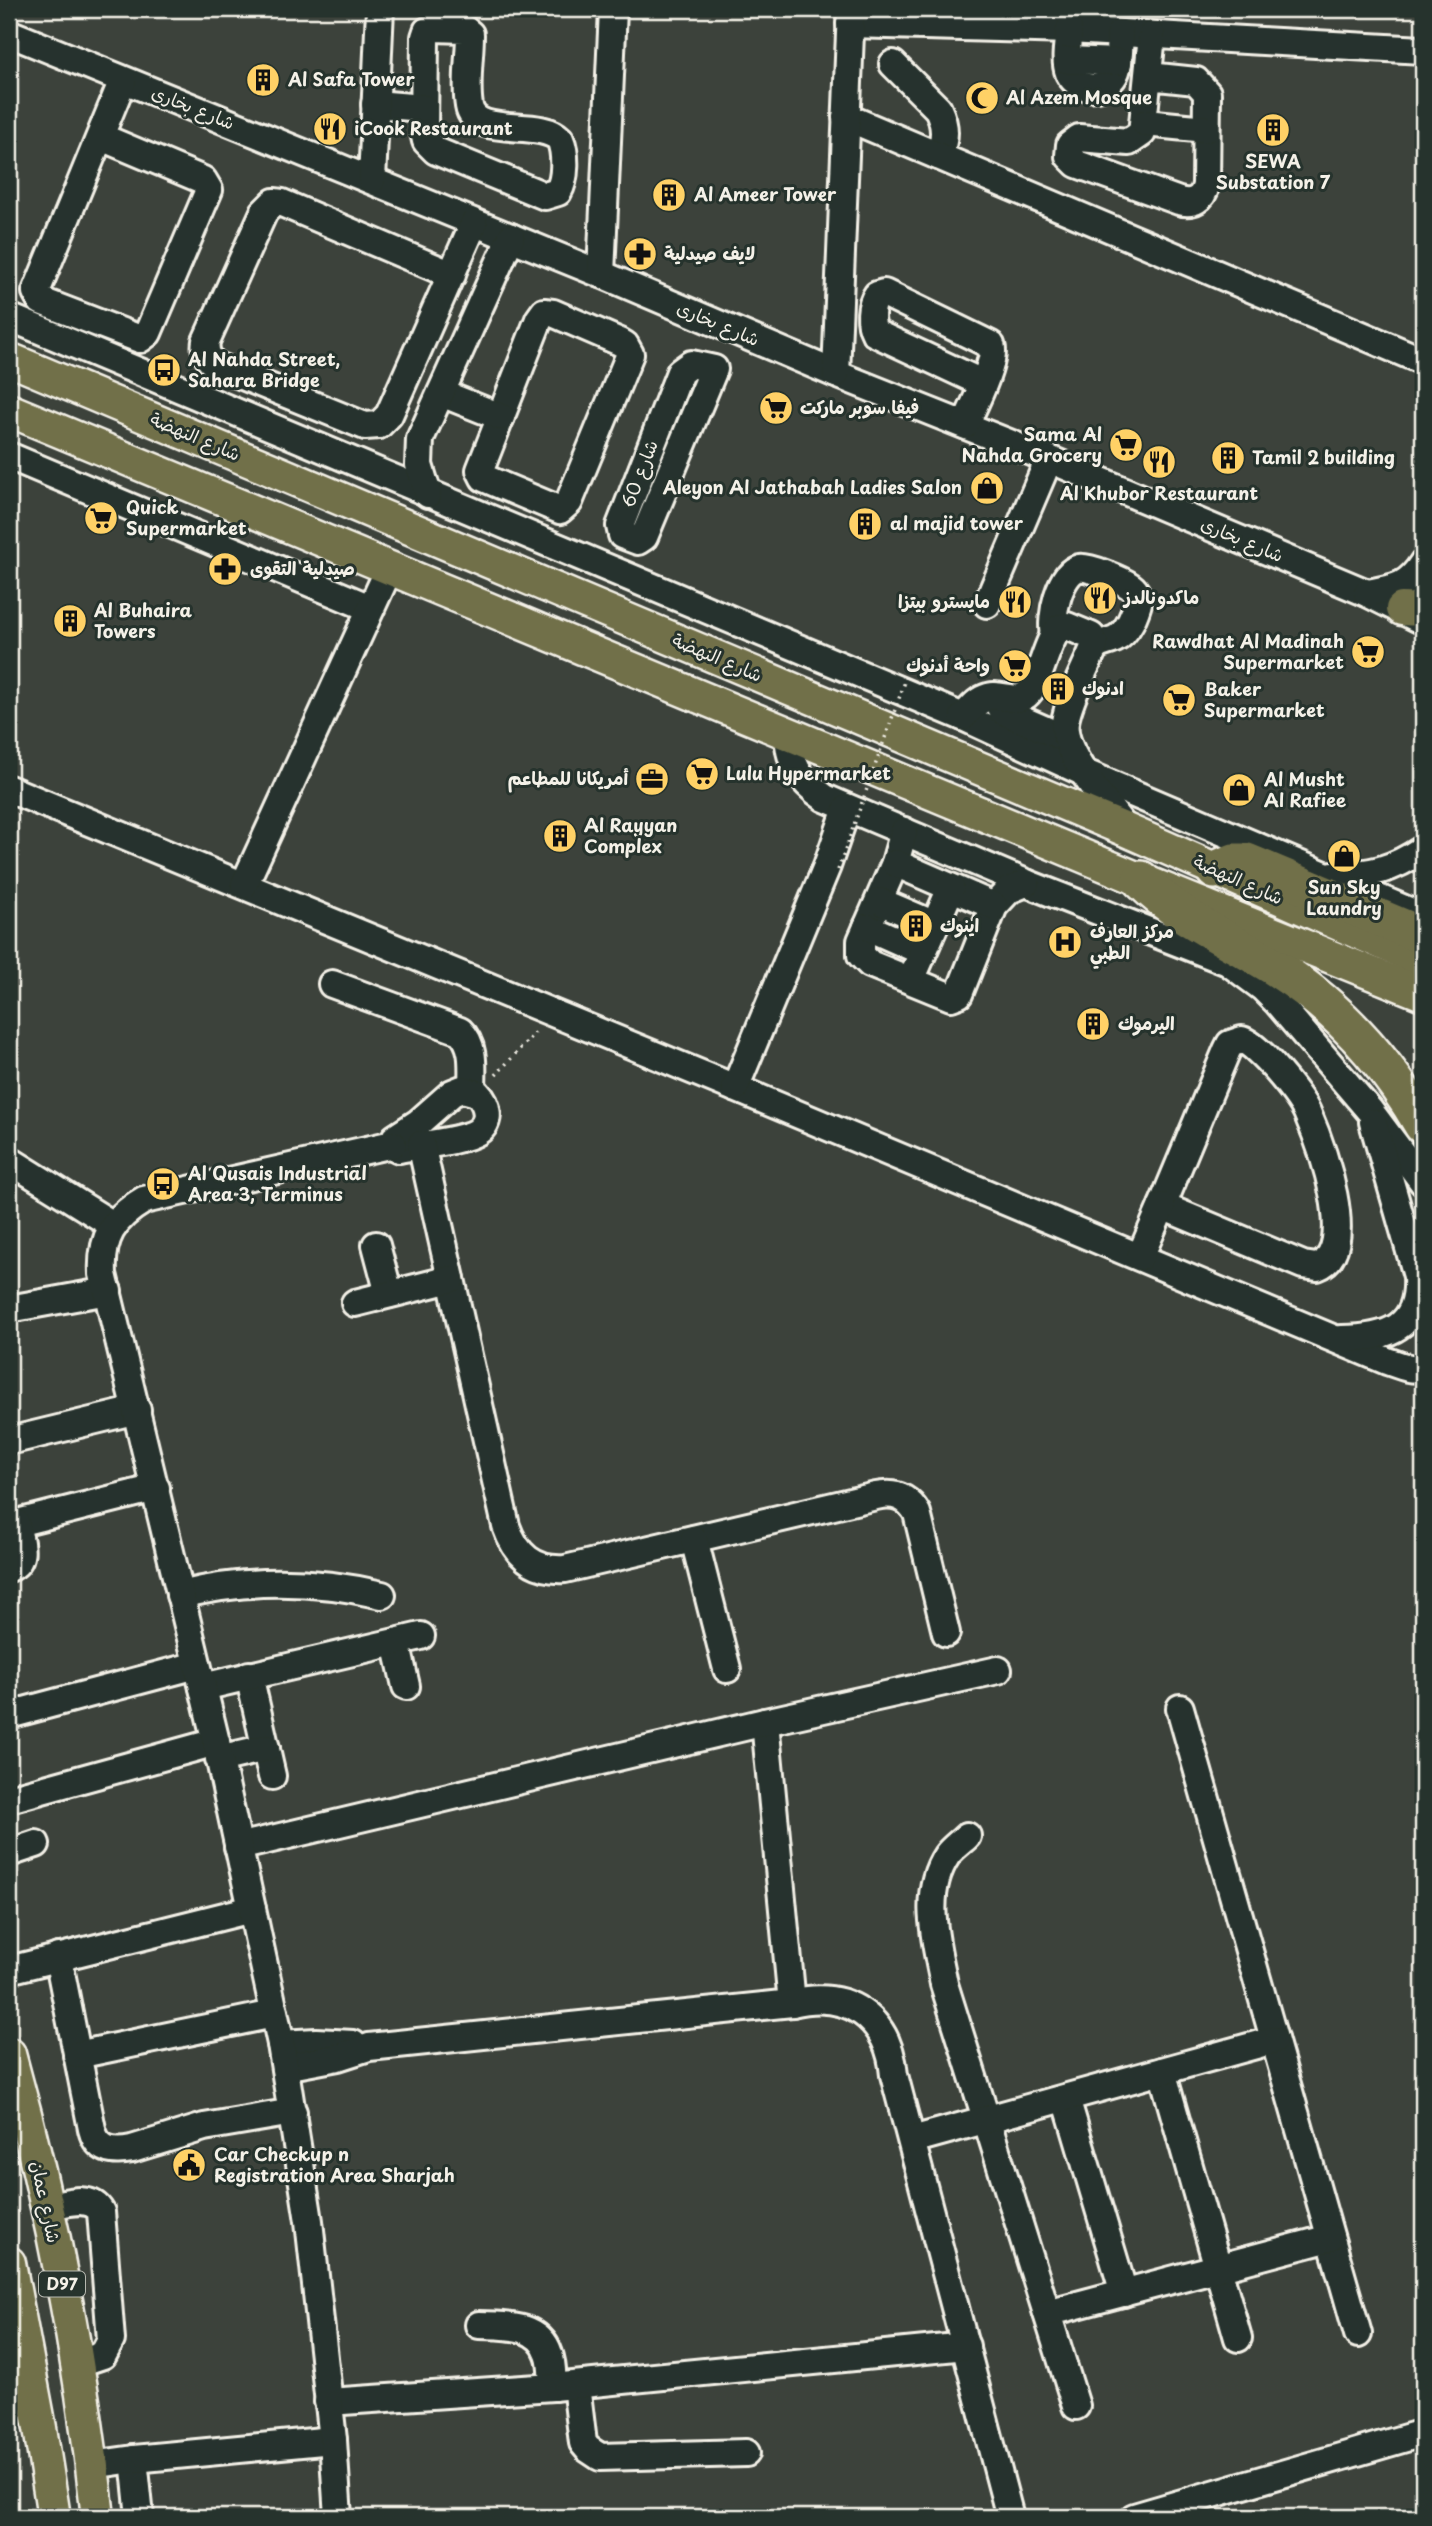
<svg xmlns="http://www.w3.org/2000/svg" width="1432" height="2526" font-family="'Playpen Sans','Playpen Sans Arabic',sans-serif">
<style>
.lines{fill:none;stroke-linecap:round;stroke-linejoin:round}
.minor-casing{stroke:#f4f1e8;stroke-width:32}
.major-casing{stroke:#f4f1e8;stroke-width:37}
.highway-casing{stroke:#f4f1e8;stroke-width:42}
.path{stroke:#f4f1e8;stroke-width:3.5;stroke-dasharray:2 5;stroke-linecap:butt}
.minor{stroke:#26332d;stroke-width:26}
.major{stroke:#716f4a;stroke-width:32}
.highway{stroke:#716f4a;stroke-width:37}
.path-bridge{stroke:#f4f1e8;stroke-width:3.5;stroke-dasharray:2 5;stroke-linecap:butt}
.labels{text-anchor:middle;stroke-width:6;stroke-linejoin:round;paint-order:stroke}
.shield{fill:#26332d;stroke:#b6b8b0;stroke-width:2}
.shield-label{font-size:16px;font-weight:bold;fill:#f4f1e8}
.poi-label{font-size:18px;font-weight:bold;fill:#f4f1e8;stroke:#26332d;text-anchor:start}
.street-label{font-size:18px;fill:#f4f1e8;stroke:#26332d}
</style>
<rect width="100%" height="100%" fill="#3c423b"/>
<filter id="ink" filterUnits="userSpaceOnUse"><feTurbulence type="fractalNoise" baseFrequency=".0143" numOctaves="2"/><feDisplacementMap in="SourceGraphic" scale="14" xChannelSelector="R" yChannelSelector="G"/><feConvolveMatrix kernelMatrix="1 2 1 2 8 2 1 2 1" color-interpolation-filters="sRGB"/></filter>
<g filter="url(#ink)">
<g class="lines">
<g class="minor-casing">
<g id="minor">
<path d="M850 24 1069 30 1423 50"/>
<path d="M434 28 464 29 470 34C470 57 465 83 469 106 474 139 540 118 560 139 566 153 566 179 558 192L545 196 436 151 426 141 424 132 425 37 427 31Z"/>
<path d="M1069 30C1068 43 1064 61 1069 73 1079 93 1109 92 1116 71 1120 60 1119 45 1120 33"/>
<path d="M9 33 601 274 836 374 1049 459 1367 593 1419 619"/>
<path d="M1067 60 1118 62"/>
<path d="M893 64 938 109C946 126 946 139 938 156"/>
<path d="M1149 76 1196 81 1207 93 1206 185C1203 199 1193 205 1179 201L1077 164 1069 156 1070 145 1079 138 1129 142 1142 133 1152 35"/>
<path d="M375 104 423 108"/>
<path d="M846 117 1423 361"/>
<path d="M1145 123 1206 129"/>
<path d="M101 137 203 180 209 190 148 333 140 339 41 301 36 292 123 80"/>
<path d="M372 180 380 9"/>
<path d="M601 274 613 9"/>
<path d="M452 275 282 203 274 202 264 212 206 341C204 352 208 361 218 366L365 426 379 425 389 415 474 223"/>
<path d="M544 312 553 313 620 342 625 345 630 354 569 502 560 510 484 478 480 470 539 319Z"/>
<path d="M9 317 963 717 1085 773 1423 917"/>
<path d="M691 364 714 369 644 537 638 541 622 535 620 526 680 372Z"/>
<path d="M836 374 851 9"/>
<path d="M441 393 501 417"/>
<path d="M965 425C972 409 998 359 991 345L884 293 877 295C870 305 869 322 875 333L982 383"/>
<path d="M9 456 370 608"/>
<path d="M428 494 419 465 420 439 511 237"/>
<path d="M1367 593C1394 588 1407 588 1423 563"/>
<path d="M987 604 1049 459"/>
<path d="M1054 635C1050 618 1059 573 1079 568 1088 566 1122 580 1130 586 1135 589 1137 594 1139 599 1136 612 1128 633 1115 639 1106 643 1101 642 1094 648"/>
<path d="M994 696 1002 711 1066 739"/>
<path d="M963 717C971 709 977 700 988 697 1001 693 1014 704 1026 695 1041 683 1045 642 1060 627L1067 626 1091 636 1095 645C1086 668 1069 698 1065 722 1060 752 1109 806 1126 830"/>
<path d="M788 733C789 764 799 780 825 798L1026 883 1228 962 1263 988 1278 1003 1370 1111 1423 1182"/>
<path d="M9 789 735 1088 1387 1361C1399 1365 1411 1371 1423 1368"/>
<path d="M904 831 895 863 861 941V955L870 964 951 997 959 994 994 906 1009 890 1026 883"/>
<path d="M895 863 994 906"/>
<path d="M1333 875C1371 875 1392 870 1423 849"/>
<path d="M244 885 390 567"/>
<path d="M879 901 935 925"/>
<path d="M867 927 923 952"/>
<path d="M911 980 951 888"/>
<path d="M332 984 460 1031C476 1046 472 1070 472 1091"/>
<path d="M1242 1040C1258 1044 1299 1095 1307 1112 1320 1142 1361 1251 1317 1267L1303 1265 1162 1206 1227 1050 1230 1044Z"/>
<path d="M735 1088 827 866 847 808"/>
<path d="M462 1089 477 1093C488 1104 492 1122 477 1132 463 1141 418 1145 399 1149L395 1147 393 1144 395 1138 418 1123 452 1093Z"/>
<path d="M421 1144 506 1526C516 1555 534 1571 565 1569L876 1496C894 1492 907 1496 917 1513L946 1633"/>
<path d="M9 1160 113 1225"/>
<path d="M376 1245 389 1294"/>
<path d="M1140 1257 1162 1206"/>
<path d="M355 1303 451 1279"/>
<path d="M9 1309 108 1291"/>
<path d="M1342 1339C1388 1338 1420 1328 1417 1276L1373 1122"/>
<path d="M9 1441 137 1410"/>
<path d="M9 1525 156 1488"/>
<path d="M694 1539 727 1669"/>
<path d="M9 1568C28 1560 19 1540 16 1523"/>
<path d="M180 1595C248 1578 313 1579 382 1595"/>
<path d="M396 1642 406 1686"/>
<path d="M249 1675 272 1776"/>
<path d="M203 1687 421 1636"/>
<path d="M1180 1708 1358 2334"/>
<path d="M9 1715 197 1665"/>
<path d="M765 1722 792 2003"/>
<path d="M219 1759 266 1748"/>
<path d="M9 1799 216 1742"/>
<path d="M967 1836C961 1842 952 1848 947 1855 921 1894 936 1941 944 1984L1076 2406"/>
<path d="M238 1847 765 1722 998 1670"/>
<path d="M9 1853 36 1844"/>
<path d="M58 1957 92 2129C97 2150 112 2153 132 2149L204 2127 293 2112"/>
<path d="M9 1970 252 1909"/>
<path d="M281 2044 316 2042 353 2044"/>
<path d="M77 2055 274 2014"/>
<path d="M285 2067 338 2057 369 2047 792 2003C848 1989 889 2018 894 2075L1010 2517"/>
<path d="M1162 2071 1238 2338"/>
<path d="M1066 2098 1124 2293"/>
<path d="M912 2140 1274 2040"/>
<path d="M46 2207C63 2204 91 2193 101 2212L111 2340 103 2355 76 2364"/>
<path d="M1047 2313 1330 2238"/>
<path d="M479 2325C505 2326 539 2323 549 2354 553 2364 552 2377 553 2387"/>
<path d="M576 2385 583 2443 588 2449 600 2457 746 2453"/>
<path d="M328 2402 553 2387 966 2346"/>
<path d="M134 2459 140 2517"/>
<path d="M92 2465 134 2459 333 2440"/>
<path d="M338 2517 333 2440 309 2221 281 2044 216 1742 103 1274C101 1238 112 1219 144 1200L393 1144"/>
<path d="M1134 2517 1423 2433"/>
</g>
</g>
<g class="major-casing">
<g id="major">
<path d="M9 359 1126 830 1423 961"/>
<path d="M9 410 1141 880 1423 994"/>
<path d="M1402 609 1423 610"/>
<path d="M9 2054C51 2205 81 2361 98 2517"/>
<path d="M9 2263 40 2428 54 2517"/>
</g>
</g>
<g class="highway-casing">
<g id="highway">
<path d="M1215 870 1234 862H1247L1423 936"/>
<path d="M1141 880C1184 922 1230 939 1279 970 1340 1009 1387 1063 1423 1125"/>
</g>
</g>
<path class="path" d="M496 1075 538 1029"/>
<use href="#minor" class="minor"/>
<use href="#major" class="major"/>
<use href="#highway" class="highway"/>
<path class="path-bridge" d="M838 870 907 676"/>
</g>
</g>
<defs>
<g id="building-disc" transform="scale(1.75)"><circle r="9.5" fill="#ffd166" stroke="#26332d"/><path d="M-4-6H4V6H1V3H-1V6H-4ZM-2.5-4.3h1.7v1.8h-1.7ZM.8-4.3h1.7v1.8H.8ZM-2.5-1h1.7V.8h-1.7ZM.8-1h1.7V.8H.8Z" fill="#111"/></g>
<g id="mosque-disc" transform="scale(1.75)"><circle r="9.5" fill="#ffd166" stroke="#26332d"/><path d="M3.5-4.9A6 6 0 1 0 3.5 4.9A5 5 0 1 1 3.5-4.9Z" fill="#111"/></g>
<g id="restaurant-disc" transform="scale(1.75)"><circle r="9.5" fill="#ffd166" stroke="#26332d"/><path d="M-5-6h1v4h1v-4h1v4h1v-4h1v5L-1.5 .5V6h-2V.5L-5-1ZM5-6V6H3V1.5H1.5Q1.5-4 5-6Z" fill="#111"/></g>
<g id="pharmacy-disc" transform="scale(1.75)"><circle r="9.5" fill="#ffd166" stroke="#26332d"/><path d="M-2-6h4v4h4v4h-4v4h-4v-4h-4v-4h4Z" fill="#111"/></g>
<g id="bus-disc" transform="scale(1.75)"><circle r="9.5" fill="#ffd166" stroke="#26332d"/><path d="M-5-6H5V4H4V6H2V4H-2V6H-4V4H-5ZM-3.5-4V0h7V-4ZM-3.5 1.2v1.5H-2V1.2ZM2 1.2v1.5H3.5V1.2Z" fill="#111"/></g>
<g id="supermarket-disc" transform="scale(1.75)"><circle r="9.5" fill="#ffd166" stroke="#26332d"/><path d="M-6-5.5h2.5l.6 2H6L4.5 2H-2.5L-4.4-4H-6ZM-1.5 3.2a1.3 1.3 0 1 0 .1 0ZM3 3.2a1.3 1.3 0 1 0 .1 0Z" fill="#111"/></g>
<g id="shop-disc" transform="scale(1.75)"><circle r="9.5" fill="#ffd166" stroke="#26332d"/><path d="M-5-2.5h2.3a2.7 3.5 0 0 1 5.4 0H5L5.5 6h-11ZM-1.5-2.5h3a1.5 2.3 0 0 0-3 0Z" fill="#111"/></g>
<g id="office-disc" transform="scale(1.75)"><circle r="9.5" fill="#ffd166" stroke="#26332d"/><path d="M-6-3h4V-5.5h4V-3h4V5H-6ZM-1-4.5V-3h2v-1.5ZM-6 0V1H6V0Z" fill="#111"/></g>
<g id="hospital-disc" transform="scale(1.75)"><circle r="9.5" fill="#ffd166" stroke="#26332d"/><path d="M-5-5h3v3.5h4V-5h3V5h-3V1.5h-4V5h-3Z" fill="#111"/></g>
<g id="civic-disc" transform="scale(1.75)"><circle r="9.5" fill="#ffd166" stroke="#26332d"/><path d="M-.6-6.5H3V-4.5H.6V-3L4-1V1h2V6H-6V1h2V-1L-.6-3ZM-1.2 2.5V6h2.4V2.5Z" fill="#111"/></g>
</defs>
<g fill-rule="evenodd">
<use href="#building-disc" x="263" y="80"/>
<use href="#mosque-disc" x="982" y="98"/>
<use href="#restaurant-disc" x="330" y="129"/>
<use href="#building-disc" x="1273" y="130"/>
<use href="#building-disc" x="669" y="195"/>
<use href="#pharmacy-disc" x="640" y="254"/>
<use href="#bus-disc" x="164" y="370"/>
<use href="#supermarket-disc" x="776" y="408"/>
<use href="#supermarket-disc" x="1126" y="445"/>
<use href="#building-disc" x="1228" y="458"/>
<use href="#restaurant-disc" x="1159" y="462"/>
<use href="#shop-disc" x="987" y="488"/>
<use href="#supermarket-disc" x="101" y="518"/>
<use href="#building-disc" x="865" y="524"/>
<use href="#pharmacy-disc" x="225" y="569"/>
<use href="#restaurant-disc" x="1100" y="598"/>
<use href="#restaurant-disc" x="1015" y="602"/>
<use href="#building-disc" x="70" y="621"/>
<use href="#supermarket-disc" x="1368" y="652"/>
<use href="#supermarket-disc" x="1015" y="666"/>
<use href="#building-disc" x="1058" y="689"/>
<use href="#supermarket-disc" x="1179" y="700"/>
<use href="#supermarket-disc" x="702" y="774"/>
<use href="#office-disc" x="652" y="779"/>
<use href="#shop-disc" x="1239" y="790"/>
<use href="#building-disc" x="560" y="836"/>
<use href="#shop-disc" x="1344" y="856"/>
<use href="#building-disc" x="916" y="926"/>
<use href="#hospital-disc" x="1065" y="942"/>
<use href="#building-disc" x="1093" y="1024"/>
<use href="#bus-disc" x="163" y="1184"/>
<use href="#civic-disc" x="189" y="2165"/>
</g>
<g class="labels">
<rect class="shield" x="39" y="2271.5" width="46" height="25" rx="5"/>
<g class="shield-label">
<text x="62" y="2290">D97</text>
</g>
<g class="poi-label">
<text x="288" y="86">Al Safa Tower</text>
<text x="1006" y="104">Al Azem Mosque</text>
<text x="354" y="135">iCook Restaurant</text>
<text x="1273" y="168" text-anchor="middle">SEWA<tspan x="1273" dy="21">Substation 7</tspan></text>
<text x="694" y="201">Al Ameer Tower</text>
<text x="664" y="260">لايف صيدلية</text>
<text x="188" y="366">Al Nahda Street,<tspan x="188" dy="21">Sahara Bridge</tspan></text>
<text x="800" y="414">فيفا سوبر ماركت</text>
<text x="1102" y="441" text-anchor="end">Sama Al<tspan x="1102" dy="21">Nahda Grocery</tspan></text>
<text x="1252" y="464">Tamil 2 building</text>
<text x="962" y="494" text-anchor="end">Aleyon Al Jathabah Ladies Salon</text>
<text x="1159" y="500" text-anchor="middle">Al Khubor Restaurant</text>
<text x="126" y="514">Quick<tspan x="126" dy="21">Supermarket</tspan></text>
<text x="890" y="530">al majid tower</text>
<text x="250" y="575">صيدلية التقوى</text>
<text x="1124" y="604">ماكدونالدز</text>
<text x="990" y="608" text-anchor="end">مايسترو بيتزا</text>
<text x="94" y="617">Al Buhaira<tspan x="94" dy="21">Towers</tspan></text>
<text x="1344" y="648" text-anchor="end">Rawdhat Al Madinah<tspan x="1344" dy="21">Supermarket</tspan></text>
<text x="990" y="672" text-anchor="end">واحة أدنوك</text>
<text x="1082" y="695">ادنوك</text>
<text x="1204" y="696">Baker<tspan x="1204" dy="21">Supermarket</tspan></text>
<text x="726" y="780">Lulu Hypermarket</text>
<text x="628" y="785" text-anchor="end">أمريكانا للمطاعم</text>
<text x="1264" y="786">Al Musht<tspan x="1264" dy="21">Al Rafiee</tspan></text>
<text x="584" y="832">Al Rayyan<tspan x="584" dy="21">Complex</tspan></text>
<text x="1344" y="894" text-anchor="middle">Sun Sky<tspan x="1344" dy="21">Laundry</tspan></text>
<text x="940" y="932">اينوك</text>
<text x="1090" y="938">مركز العارف<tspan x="1090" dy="21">الطبي</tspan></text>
<text x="1118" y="1030">اليرموك</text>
<text x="188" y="1180">Al Qusais Industrial<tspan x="188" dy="21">Area 3, Terminus</tspan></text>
<text x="214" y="2161">Car Checkup n<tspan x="214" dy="21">Registration Area Sharjah</tspan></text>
</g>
<g class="street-label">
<text transform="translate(193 108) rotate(22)" y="6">شارع بخارى</text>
<text transform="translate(718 324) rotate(23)" y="6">شارع بخارى</text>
<text transform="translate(195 437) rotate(23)" y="6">شارع النهضة</text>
<text transform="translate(640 474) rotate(-69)" y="6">شارع 60</text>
<text transform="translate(1242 540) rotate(23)" y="6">شارع بخارى</text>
<text transform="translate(717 658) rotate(23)" y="6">شارع النهضة</text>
<text transform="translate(1238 880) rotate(24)" y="6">شارع النهضة</text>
<text transform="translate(45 2202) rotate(78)" y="6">شارع عمان</text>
</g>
</g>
<rect width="1432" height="2526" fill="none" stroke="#26332d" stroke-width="35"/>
<rect x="18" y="18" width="1397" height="2491" fill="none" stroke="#f4f1e8" stroke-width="2.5" filter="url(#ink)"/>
</svg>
